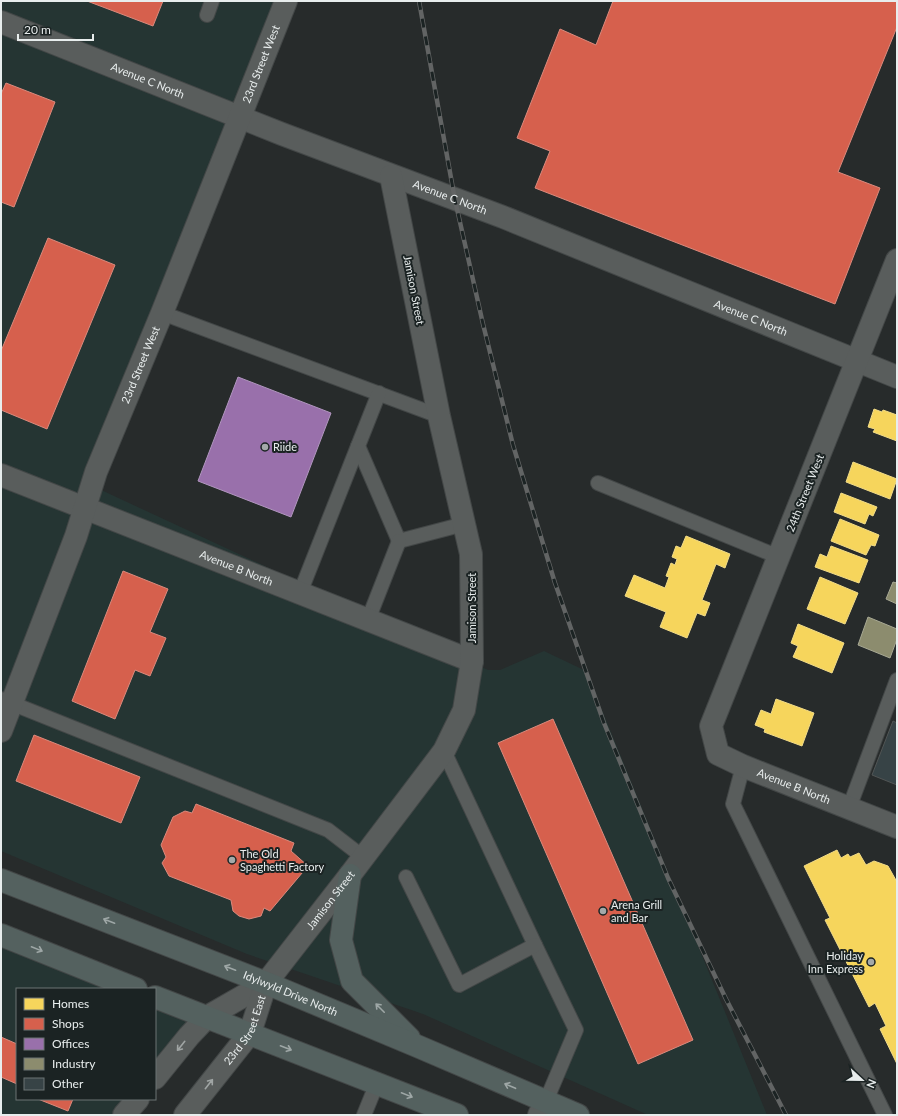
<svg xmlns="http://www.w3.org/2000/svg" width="898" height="1116" font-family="Lato,sans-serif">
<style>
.built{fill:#253533}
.homes{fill:#f6d55c;stroke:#f2dc88}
.shops{fill:#d6604d;stroke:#db8a7d}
.offices{fill:#9970ab;stroke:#b196bf}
.industry{fill:#8c8c6e;stroke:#a8a994}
.building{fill:#374346;stroke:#515555}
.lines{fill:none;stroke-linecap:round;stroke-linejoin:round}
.lane-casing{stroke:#434747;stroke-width:16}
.street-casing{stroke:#434747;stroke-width:24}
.secondary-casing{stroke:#434747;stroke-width:24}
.primary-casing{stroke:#434747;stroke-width:24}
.lane{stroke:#595d5c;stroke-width:14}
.street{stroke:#595d5c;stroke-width:22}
.secondary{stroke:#595d5c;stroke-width:22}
.primary{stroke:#54615f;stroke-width:22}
.rail-casing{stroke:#626464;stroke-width:4.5}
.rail{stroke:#1b2323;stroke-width:3;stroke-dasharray:9;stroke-linecap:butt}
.oneway{stroke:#9ea7a6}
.oneway2{stroke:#a0a5a4}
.poi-dot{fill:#a4a9a9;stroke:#1b2323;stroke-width:1.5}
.labels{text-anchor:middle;stroke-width:4;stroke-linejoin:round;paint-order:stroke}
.street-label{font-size:11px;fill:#e8eded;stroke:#1b2323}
.poi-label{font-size:11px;fill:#e8eded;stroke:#1b2323;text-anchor:start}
</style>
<rect width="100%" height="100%" fill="#272b2b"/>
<g class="built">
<path d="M1 1H286L99 489 488 670H500L544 651 586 671 767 1115H648L423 1014 247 954 1 851Z"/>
<path d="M1 941 131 989H17V1099H138L124 1115H1Z"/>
<path d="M155 998 207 1017 155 1078Z"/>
</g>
<g class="homes">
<path d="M874 409 882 412 883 410 897 415V441L873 432 875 429 868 427Z"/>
<path d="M853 462 897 479 890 499 846 482Z"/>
<path d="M841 493 877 507 873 516 869 514 865 524 834 512Z"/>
<path d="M840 519 879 535 875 546 871 545 866 555 831 541Z"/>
<path d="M686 536 730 554 725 568 716 564 702 600 710 603 705 616 697 613 687 638 660 627 666 612 625 596 634 575 665 588 669 577 666 576 671 563 675 565 677 559 672 557 676 546 681 548Z"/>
<path d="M831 546 868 560 859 583 815 567 820 554 827 557Z"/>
<path d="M820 577 858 593 845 624 807 609Z"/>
<path d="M798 624 844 643 832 673 793 657 798 646 791 643Z"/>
<path d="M776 699 814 713 802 746 764 732 765 729 755 725 761 710 771 714Z"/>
<path d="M837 850 841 858 848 854 850 857 859 853 866 865 874 861 888 866 897 882V1064L880 1029 886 1026 875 1003 869 1007 825 920 830 918 804 866Z"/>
</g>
<g class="shops">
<path d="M87 1H163L153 26Z"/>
<path d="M613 1H897V27L838 172 880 188 835 304 535 188 550 151 517 138 560 29 596 45Z"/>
<path d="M6 83 55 102 14 207 1 202V94Z"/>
<path d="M48 238 115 265 47 429 1 410V351Z"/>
<path d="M123 571 168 589 150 632 166 638 150 676 135 670 115 719 72 701Z"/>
<path d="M553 719 693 1040 638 1064 498 743Z"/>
<path d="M34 735 140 777 121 823 16 781Z"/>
<path d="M196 804 294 843 291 851 308 866 270 911 264 908 261 916 249 919 239 916 233 911 231 900 169 876 162 863 166 857 161 845 173 817 185 811 192 813Z"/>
<path d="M1 1037 17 1044V1084L1 1077Z"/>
<path d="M38 1099H73L68 1111Z"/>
</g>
<path class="offices" d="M238 377 331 413 291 517 198 481Z"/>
<g class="industry">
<path d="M893 582 897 583V604L886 599Z"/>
<path d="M868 617 897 629V639L890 658 858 645Z"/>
</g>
<path class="building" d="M893 721 897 723V785L872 775Z"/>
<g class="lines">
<g class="lane-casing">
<g id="lane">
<path d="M207 15 212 1"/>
<path d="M162 313 439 416"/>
<path d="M379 393 358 446 399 541 464 524"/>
<path d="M598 483 779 557"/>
<path d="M300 593 358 446"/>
<path d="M368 620 399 541"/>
<path d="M1 699 328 830 363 857"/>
<path d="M444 751 535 945 576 1030 546 1101"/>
<path d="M743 766 733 804 885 1115"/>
<path d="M849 808 897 680"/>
<path d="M406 877 459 985 535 945"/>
<path d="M364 1115 377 1083"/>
</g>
</g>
<g class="street-casing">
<g id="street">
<path id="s1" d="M1 22 282 134 503 217 897 377"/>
<path id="s2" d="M897 260 711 726 718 754 743 766 897 827"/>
<path id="s3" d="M1 475 472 661"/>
<path id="s4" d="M1 731 76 536 96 472 162 313 286 1"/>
<path id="s5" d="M266 983 350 875 444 751 464 710 472 661 471 554 439 416 391 176"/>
</g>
</g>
<g class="secondary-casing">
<g id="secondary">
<path d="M155 1078 189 1036 207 1017 266 983"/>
<path d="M124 1115 138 1099"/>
<path id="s6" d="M185 1115 250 1033 266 983"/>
<path d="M539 1115 546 1101"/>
</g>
</g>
<g class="primary-casing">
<g id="primary">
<path d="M350 875 341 940 352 981 409 1038"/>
<path id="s7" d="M1 880 266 983 417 1046 578 1115"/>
<path d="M1 935 136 989"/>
<path d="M155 997 457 1115"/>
</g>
</g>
<use href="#lane" class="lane"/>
<use href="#street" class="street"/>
<use href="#secondary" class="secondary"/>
<use href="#primary" class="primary"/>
<g class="rail-casing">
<path id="rail" d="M419 1 455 200 483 324 513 445 555 583 604 723 668 878 726 999 786 1115"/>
</g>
<use href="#rail" class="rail"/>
</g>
<defs><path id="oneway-shaft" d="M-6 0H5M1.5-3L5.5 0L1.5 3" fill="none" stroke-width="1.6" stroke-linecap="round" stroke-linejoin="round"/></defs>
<g class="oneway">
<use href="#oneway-shaft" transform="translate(109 921) rotate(-159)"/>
<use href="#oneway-shaft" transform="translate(37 949) rotate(22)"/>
<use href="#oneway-shaft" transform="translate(230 968) rotate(-159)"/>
<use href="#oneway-shaft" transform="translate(380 1008) rotate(-135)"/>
<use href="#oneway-shaft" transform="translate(286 1048) rotate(21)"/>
<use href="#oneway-shaft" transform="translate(510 1086) rotate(-157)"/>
<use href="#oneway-shaft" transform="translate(407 1095) rotate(22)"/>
</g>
<g class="oneway2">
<use href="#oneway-shaft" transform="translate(181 1046) rotate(129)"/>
<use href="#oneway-shaft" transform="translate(209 1084) rotate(-52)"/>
</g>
<g class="poi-dot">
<circle cx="265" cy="447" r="4"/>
<circle cx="232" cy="860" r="4"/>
<circle cx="603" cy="911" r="4"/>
<circle cx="871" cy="962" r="4"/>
</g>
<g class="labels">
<g class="street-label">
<text dy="4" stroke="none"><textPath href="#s4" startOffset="716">23rd Street West</textPath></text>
<text dy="4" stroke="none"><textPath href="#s1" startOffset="158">Avenue C North</textPath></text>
<text dy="4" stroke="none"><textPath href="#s1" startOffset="482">Avenue C North</textPath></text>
<text transform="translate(414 290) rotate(79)" y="4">Jamison Street</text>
<text dy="4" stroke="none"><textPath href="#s1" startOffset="806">Avenue C North</textPath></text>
<text dy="4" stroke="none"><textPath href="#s4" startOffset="392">23rd Street West</textPath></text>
<text transform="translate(805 493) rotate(-68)" y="4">24th Street West</text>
<text dy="4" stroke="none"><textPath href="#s3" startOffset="253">Avenue B North</textPath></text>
<text transform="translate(472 608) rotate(-90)" y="4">Jamison Street</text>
<text dy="4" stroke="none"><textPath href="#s2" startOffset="613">Avenue B North</textPath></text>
<text dy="4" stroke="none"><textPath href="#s5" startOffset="105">Jamison Street</textPath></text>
<text dy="4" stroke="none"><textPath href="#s7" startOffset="311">Idylwyld Drive North</textPath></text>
<text dy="4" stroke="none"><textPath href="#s6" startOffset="105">23rd Street East</textPath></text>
</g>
<g class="poi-label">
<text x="273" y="451">Riide</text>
<text x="240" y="858">The Old<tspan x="240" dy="13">Spaghetti Factory</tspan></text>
<text x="611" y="909">Arena Grill<tspan x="611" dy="13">and Bar</tspan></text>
<text x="863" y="960" text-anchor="end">Holiday<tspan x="863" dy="13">Inn Express</tspan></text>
</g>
</g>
<rect width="898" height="1116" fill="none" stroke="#e8eded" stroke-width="4"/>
<rect x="16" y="988" width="140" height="112" fill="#1b2323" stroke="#6d7474"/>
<rect x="24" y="998" width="20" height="12" fill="#f6d55c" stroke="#6d7474"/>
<text x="52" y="1008" font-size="12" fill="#e8eded">Homes</text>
<rect x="24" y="1018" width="20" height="12" fill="#d6604d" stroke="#6d7474"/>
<text x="52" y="1028" font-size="12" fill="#e8eded">Shops</text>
<rect x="24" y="1038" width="20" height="12" fill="#9970ab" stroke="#6d7474"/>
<text x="52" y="1048" font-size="12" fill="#e8eded">Offices</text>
<rect x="24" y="1058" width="20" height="12" fill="#8c8c6e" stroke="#6d7474"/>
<text x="52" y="1068" font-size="12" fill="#e8eded">Industry</text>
<rect x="24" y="1078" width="20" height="12" fill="#374346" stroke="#6d7474"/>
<text x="52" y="1088" font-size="12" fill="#e8eded">Other</text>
<g transform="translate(862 1080) rotate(112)" stroke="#1b2323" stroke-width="3" paint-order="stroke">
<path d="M0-3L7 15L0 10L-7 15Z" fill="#e8eded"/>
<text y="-6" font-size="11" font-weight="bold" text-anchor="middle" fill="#e8eded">N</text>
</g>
<path d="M18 34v6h75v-6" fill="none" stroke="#e8eded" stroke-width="2"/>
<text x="24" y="34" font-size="12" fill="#e8eded" stroke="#1b2323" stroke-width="3" paint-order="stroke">20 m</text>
</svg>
